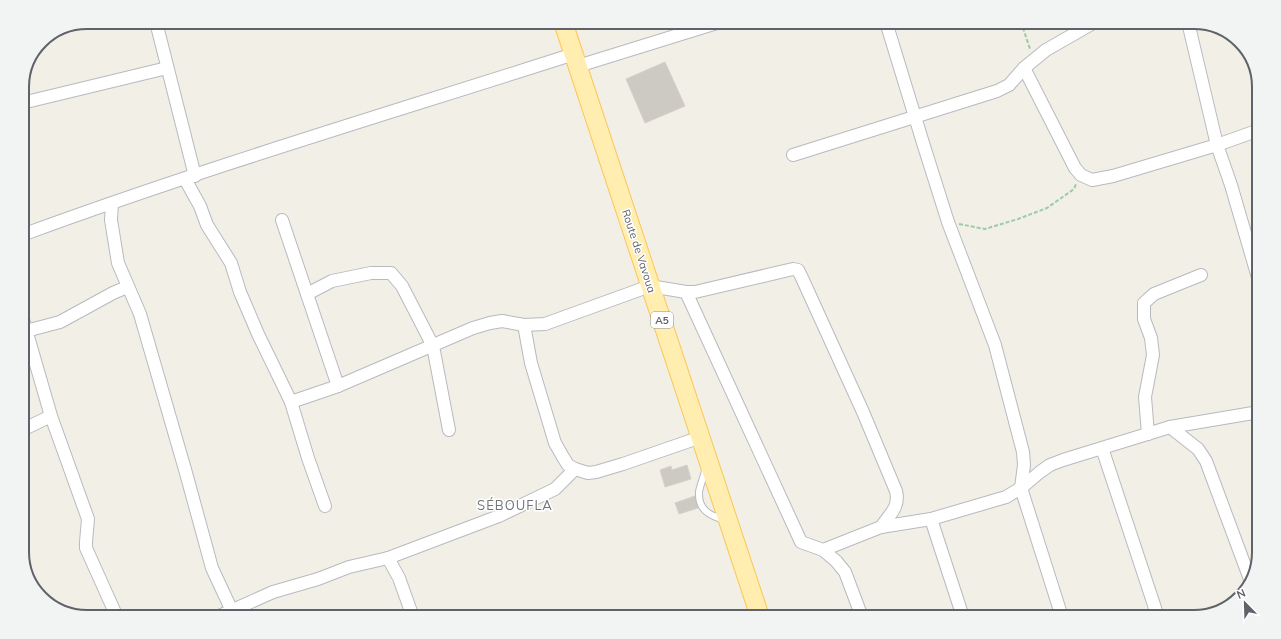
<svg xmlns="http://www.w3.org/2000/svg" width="1281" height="639" font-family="Mulish,sans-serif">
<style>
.building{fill:#cdcac4;stroke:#d7d1c5}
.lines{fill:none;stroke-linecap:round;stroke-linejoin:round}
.lane-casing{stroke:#b7babf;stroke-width:8}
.street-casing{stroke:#b7babf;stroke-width:14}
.primary-casing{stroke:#fdc655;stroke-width:20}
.path{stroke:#9acda6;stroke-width:2;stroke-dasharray:4 2;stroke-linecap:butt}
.lane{stroke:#fff;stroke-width:6}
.street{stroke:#fff;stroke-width:12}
.primary{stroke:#ffeeaf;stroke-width:18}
.labels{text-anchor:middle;stroke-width:3;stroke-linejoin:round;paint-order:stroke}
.shield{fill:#fff;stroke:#8e9296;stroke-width:1}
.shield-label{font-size:10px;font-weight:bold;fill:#5e6369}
.street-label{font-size:11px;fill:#5e6369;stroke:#fff}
.quarter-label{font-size:13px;letter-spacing:1px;fill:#6f757b;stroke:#fff}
.rim{fill:none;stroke:#5e6369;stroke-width:2}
</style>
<rect width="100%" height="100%" fill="#f2efe7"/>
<g class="building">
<path d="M665 62 685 106 645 123 626 79Z"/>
<path d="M687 465 691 479 665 487 660 470 671 466 672 470Z"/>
<path d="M695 496 698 508 679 514 675 503Z"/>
</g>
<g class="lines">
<g class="lane-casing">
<path id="lane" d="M705 470C704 477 700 485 699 492 698 510 710 516 725 520"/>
</g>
<g class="street-casing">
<g id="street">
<path d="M156 22 195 176"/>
<path d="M886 22 923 143 948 222 995 345 1023 452 1024 465 1021 488 1062 617"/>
<path d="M1188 22 1217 145 1231 185 1259 281"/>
<path d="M578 66 720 22"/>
<path d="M1024 68 1075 168 1081 175 1092 180 1113 176 1217 145 1259 130"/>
<path d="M22 103 167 68"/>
<path d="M793 155 997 91 1009 85 1024 68 1046 50 1095 22"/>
<path d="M185 179 200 206 207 225 231 263 240 292 258 334 291 402 308 458 325 506"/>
<path d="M112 203 111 220 118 263 140 314 186 473 212 568 232 611"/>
<path d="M282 220 338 386"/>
<path d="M22 235C204 168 390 113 574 54"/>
<path d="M686 292 801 542 823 550 881 527 931 519 1006 497 1021 488 1040 472 1050 465 1063 460 1170 427 1259 412"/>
<path d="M307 294 332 281 371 273H391L402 286 433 346 449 430"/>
<path d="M22 316 51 416 88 519 86 542V548L117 617"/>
<path d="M524 325 531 363 555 443 563 457 568 465 575 469 588 473 596 472 623 464 701 437"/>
<path d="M22 332 60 322 113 293 127 287"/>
<path d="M291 402 338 386 473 328 490 323 502 321 524 325 545 324 650 286 686 292H695L793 269 798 270 802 278 863 412 896 491C900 507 890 514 881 527"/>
<path d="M1170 427 1198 449 1206 461 1251 582"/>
<path d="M22 430 51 416"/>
<path d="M1148 434 1145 397 1153 355 1151 338 1144 319V303L1154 294 1201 275"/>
<path d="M1102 448 1158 617"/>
<path d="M931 519 963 617"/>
<path d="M823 550 836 561 845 572 862 617"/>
<path d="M388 558 399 578 413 617"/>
<path d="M217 617 273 592 318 579 349 567 388 558 499 516 555 489 575 469"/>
</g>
</g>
<g class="primary-casing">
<path id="primary" d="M563 22 760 617"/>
</g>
<g class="path">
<path d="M1021 22 1030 49"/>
<path d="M959 224 985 229 1018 219 1047 208 1074 189 1076 184"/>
</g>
<use href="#lane" class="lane"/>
<use href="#street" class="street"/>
<use href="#primary" class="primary"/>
</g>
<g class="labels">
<rect class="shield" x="651" y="312" width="22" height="16" rx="3"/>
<g class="shield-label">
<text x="662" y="324">A5</text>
</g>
<g class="street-label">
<text transform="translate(639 251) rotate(72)" y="4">Route de Vavoua</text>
</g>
<g class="quarter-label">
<text x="515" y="510">SÉBOUFLA</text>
</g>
</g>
<path d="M0 0H1281V639H0ZM87 29H1194A58 58 0 0 1 1252 87V552A58 58 0 0 1 1194 610H87A58 58 0 0 1 29 552V87A58 58 0 0 1 87 29Z" fill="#f2f3f3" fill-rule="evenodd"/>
<path class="rim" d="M87 29H1194A58 58 0 0 1 1252 87V552A58 58 0 0 1 1194 610H87A58 58 0 0 1 29 552V87A58 58 0 0 1 87 29Z"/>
<g transform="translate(1245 603) rotate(337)" stroke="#ffffff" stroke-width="3" paint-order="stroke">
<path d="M0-3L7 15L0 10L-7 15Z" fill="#5e6369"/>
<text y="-6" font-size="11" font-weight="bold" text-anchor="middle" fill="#5e6369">N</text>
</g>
</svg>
